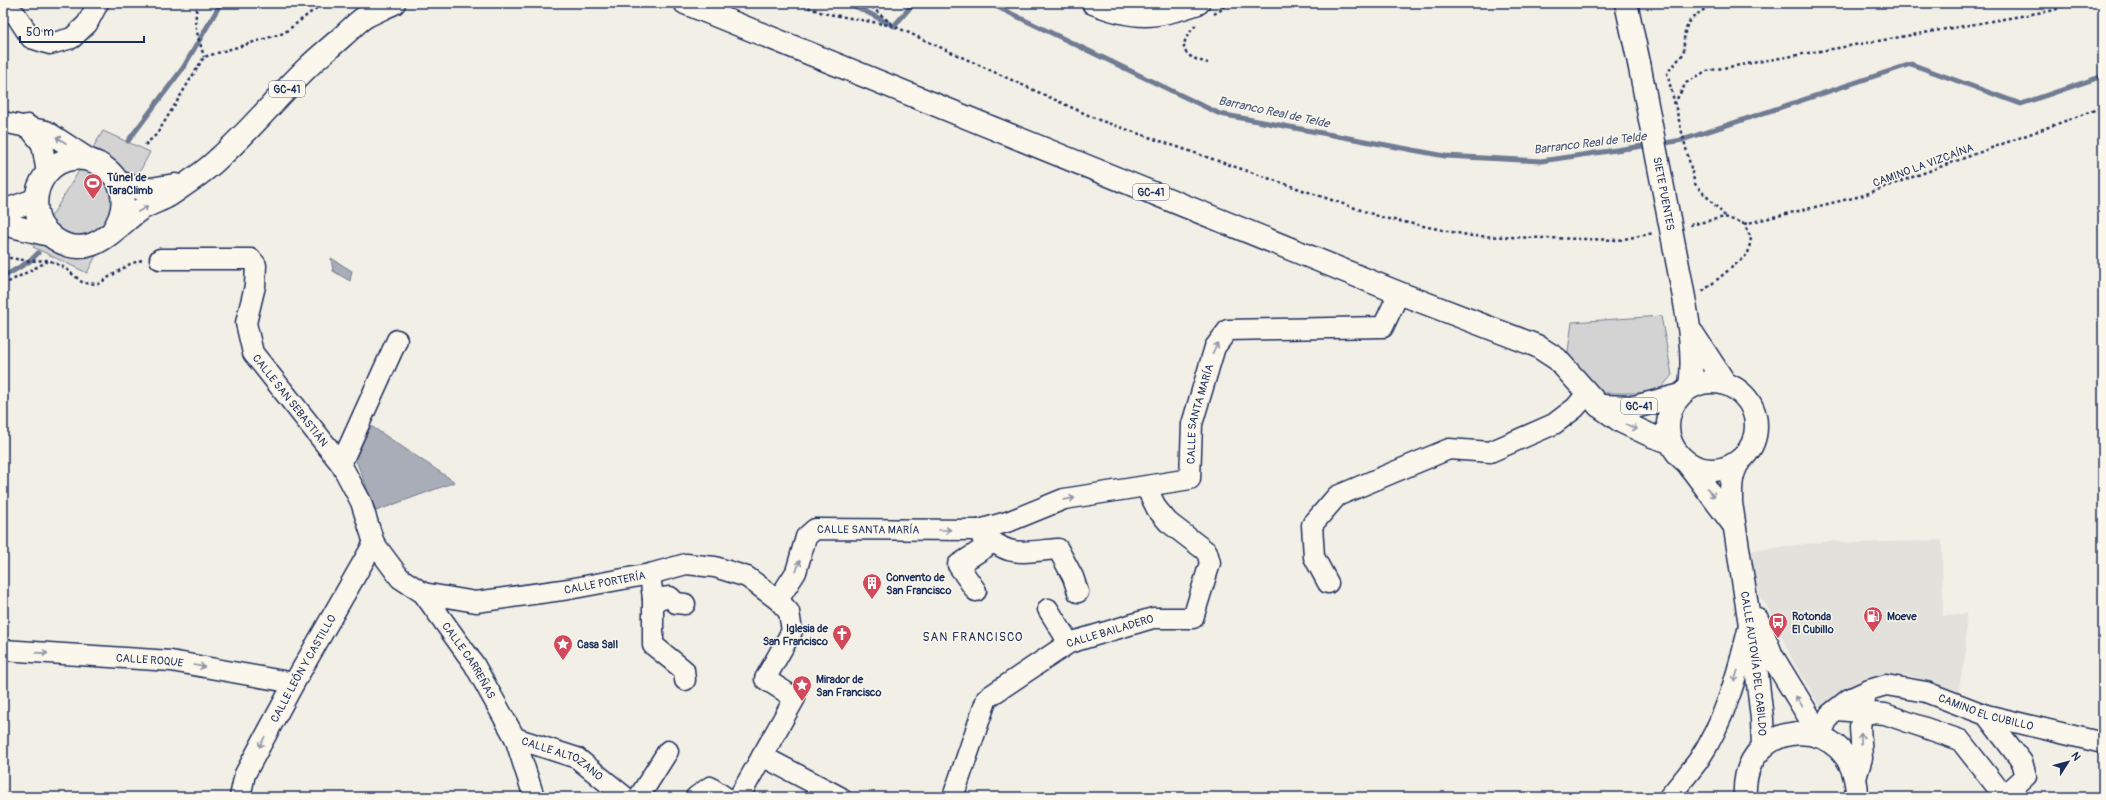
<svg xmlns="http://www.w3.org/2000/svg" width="2106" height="800" font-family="Pangolin,sans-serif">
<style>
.built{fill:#e2e1dc}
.green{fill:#d2d3d2;stroke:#768198}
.water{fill:#a9adb7;stroke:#707b93}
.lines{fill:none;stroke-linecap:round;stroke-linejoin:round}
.stream{stroke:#707b93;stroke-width:5}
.minor-casing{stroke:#1b2f5e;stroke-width:23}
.major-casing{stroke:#1b2f5e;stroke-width:25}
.path{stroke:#1b2f5e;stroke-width:2.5;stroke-dasharray:3 3;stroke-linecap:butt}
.minor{stroke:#fbf7ec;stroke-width:20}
.major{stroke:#fbf7ec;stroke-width:22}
.major-bridge-casing{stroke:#1b2f5e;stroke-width:25;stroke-linecap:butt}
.major-bridge{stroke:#fbf7ec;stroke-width:22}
.oneway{stroke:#8b93a5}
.labels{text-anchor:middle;stroke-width:3;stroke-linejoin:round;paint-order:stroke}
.shield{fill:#fbf7ec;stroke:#5e6b89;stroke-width:1}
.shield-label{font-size:10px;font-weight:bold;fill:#1b2f5e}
.street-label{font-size:11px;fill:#1b2f5e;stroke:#fbf7ec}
.poi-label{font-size:11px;font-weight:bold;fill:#1b2f5e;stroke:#fbf7ec;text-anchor:start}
.water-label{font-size:12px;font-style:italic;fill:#465579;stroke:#fbf7ec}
.neighbourhood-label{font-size:12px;letter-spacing:1px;fill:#1b2f5e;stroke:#fbf7ec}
</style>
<rect width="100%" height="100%" fill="#f2efe6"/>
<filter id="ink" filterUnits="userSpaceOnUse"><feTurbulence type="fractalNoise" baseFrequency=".025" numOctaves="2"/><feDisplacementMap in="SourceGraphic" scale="8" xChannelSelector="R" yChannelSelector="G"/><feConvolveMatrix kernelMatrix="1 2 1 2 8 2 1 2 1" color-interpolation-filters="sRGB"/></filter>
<g filter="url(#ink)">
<path class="built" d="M1942 540 1943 616 1966 613V651L1958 692 1905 675 1880 676 1847 693 1822 710 1792 659 1771 613 1756 590 1748 551 1830 541 1860 543Z"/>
<g class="green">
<path d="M103 131 150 152 87 273 33 247Z"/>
<path d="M1661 316 1672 375 1657 393H1603L1567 358 1572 322Z"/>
</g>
<g class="water">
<path d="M331 258 352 271 350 281 333 271Z"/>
<path d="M371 426 455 482 376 511 355 458Z"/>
</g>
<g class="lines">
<g class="stream">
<path d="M849 3 894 26 914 3"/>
<path d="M989 3 1220 114 1445 156 1541 161 1650 145"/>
<path d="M128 141 183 68 221 3"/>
<path d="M1660 144 1682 140 1911 64 2021 104 2103 76"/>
<path d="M3 277 30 261 38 253"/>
</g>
<g class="minor-casing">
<g id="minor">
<path d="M3 8 16 15 31 38 50 44 72 38 87 24 98 3"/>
<path d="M3 122 46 131 92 161"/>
<path d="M27 125 42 144 47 173"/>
<path id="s1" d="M160 259H251L256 265 255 286 246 323 253 353 341 464 361 502 374 543 400 578 423 593 474 664 515 738 534 797"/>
<path d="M341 464 397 340"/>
<path d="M979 530C1010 559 1019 552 1058 549L1073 577 1078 592"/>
<path d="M650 574 653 599V645L684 670 685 680"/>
<path d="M1328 583 1314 557 1312 525 1337 496 1449 449 1490 452 1554 424 1575 408 1587 394"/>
<path d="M976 591 958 565 986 547 979 530"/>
<path id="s2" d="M423 593 476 602 569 589 650 574 686 564 715 567 747 577 778 600 789 612 792 631 765 679 795 698 739 797"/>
<path d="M653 599 670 597 676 603 685 604"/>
<path id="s3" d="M778 600 796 572 806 537 815 529 979 530 1010 521 1064 499 1190 479 1192 424 1215 347 1228 330 1383 327 1399 293"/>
<path d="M1048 609 1069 643"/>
<path id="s4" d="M3 650 171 661 294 683"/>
<path d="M1836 710 1885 714 1960 740 2004 796 2026 776 2022 762 1986 715"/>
<path id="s5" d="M1820 736 1830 714 1849 699 1869 690 1886 685 1926 692 1986 715 2103 743"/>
<path id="s6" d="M515 738 577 758 625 797"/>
<path d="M762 756 840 797"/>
<path d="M1856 778 1862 758 1860 727 1865 699"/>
<path id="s7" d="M240 797 245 774 294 683 374 543"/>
<path d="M639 797 668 751"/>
<path d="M696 797 710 787 725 797"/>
<path id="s8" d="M953 797 987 698 1069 643 1153 618H1193L1210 563 1207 552 1168 522 1157 509 1146 487"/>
<path d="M1669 797C1679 785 1689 773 1698 761 1725 721 1738 672 1749 626"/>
</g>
</g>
<g class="major-casing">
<g id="major">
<path d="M685 3 1399 293 1537 346 1557 359 1599 406 1622 422 1652 436 1670 442"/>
<path d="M1093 3C1136 20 1155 18 1198 3"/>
<path d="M1626 3 1639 63"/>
<path d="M118 182 144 190 175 185"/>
<path d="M3 211 35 200"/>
<path d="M3 224 50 235"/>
<path d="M112 232C150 176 76 135 46 174 36 187 34 201 38 217 40 226 47 233 55 239 89 262 113 230 138 211 148 204 160 201 170 195 186 184 205 172 219 158 250 131 277 97 307 68 318 57 331 47 343 36 350 30 357 22 365 17 374 12 384 8 394 3"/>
<path d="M1680 276C1687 314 1695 349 1690 387"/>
<path d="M1693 334 1725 383"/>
<circle cx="1712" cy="426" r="44"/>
<path d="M1599 406 1634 407 1678 396"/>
<path id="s9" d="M1740 460C1730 474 1731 487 1731 503L1755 657 1762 719 1763 747"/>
<path d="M1688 464 1733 524"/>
<path d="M1757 619 1772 656 1808 715 1817 735"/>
<path d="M1745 797C1740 714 1857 710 1857 797"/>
</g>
</g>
<g class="path">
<path d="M197 3 195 25 204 57"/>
<path d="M797 3 823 13 894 26 1099 120 1384 218 1472 236 1619 240 1654 233"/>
<path d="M867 3 894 26"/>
<path d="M1715 3C1688 19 1683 21 1684 53L1667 73 1695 184 1725 216"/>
<path d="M1214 14 1224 8 1222 3"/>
<path d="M1196 25C1177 46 1180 56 1208 63"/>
<path d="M1674 104 1686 83 1706 71 2055 10 2067 3"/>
<path d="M145 145 157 134 204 57 284 33 323 3"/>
<path d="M1744 224 1861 196 2103 107"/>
<path d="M1690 225 1725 217 1744 224 1751 238 1748 254 1701 293"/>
<path d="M3 257 30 261 49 260 65 268 83 283 98 284 130 264 142 260"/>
<path d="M3 285 48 261"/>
</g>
<use href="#minor" class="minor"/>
<use href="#major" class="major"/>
<g class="major-bridge-casing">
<g id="major-bridge">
<path id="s10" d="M1639 63 1680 276"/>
</g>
</g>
<use href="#major-bridge" class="major-bridge"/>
</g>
<defs><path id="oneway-shaft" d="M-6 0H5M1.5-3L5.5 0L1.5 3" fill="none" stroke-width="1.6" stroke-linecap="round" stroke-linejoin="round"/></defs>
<g class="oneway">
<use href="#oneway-shaft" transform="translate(61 140) rotate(-147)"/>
<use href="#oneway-shaft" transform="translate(143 209) rotate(-30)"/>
<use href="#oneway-shaft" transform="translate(1215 348) rotate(-65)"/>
<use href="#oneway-shaft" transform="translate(1632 427) rotate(26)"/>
<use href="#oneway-shaft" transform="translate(1711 493) rotate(52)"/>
<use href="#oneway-shaft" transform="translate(1069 499) rotate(-10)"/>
<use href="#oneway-shaft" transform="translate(945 530)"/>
<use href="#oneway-shaft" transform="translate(798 566) rotate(-72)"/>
<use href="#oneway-shaft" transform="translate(42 653) rotate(4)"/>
<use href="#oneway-shaft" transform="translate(199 666) rotate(10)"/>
<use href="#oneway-shaft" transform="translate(1736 676) rotate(108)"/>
<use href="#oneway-shaft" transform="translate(1799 701) rotate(-123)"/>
<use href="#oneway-shaft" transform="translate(1861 739) rotate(-93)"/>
<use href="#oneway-shaft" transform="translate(262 742) rotate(118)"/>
</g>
</g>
<defs>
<g id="stadium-pin" transform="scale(1)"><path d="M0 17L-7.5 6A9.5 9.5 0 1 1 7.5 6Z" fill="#d1495b" stroke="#fbf7ec"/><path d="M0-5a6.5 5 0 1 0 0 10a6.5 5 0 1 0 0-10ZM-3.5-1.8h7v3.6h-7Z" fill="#fff"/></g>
<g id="building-pin" transform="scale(1)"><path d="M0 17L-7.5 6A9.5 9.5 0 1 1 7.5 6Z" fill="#d1495b" stroke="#fbf7ec"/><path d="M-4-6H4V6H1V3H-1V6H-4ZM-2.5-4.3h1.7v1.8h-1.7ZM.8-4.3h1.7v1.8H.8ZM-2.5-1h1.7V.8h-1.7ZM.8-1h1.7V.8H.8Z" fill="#fff"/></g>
<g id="fuel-pin" transform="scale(1)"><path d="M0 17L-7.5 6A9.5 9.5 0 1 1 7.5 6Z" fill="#d1495b" stroke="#fbf7ec"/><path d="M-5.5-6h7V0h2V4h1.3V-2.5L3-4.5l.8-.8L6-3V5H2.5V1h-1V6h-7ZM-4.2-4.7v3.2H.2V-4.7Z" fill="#fff"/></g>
<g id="bus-pin" transform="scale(1)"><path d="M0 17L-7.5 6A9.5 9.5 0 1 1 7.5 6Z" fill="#d1495b" stroke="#fbf7ec"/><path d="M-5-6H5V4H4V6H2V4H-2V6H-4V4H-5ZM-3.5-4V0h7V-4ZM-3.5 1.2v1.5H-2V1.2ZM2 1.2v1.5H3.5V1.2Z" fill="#fff"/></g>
<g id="church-pin" transform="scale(1)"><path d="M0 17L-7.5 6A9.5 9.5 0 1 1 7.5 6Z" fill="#d1495b" stroke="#fbf7ec"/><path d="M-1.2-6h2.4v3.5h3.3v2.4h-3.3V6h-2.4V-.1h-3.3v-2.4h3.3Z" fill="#fff"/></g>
<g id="sight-pin" transform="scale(1)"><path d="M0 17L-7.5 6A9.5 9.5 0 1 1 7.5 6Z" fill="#d1495b" stroke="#fbf7ec"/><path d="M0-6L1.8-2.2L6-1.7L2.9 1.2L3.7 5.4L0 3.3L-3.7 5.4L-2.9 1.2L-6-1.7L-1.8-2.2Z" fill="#fff"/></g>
</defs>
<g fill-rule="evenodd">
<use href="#stadium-pin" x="93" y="183"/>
<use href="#building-pin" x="872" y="583"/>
<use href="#fuel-pin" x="1873" y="616"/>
<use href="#bus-pin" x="1778" y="622"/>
<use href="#church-pin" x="842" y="634"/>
<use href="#sight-pin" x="563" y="644"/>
<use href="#sight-pin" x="802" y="685"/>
</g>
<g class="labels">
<g class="shield">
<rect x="269" y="81" width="36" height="16" rx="3"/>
<rect x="1133" y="184" width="36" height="16" rx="3"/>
<rect x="1621" y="398" width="36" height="16" rx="3"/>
</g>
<g class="shield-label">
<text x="287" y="93">GC-41</text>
<text x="1151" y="196">GC-41</text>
<text x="1639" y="410">GC-41</text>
</g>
<g class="street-label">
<text transform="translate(1923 165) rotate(-20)" y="4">CAMINO LA VIZCAÍNA</text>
<text dy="4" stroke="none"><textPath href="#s10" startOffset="133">SIETE PUENTES</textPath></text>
<text dy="4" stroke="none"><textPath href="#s1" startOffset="249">CALLE SAN SEBASTIÁN</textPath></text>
<text dy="4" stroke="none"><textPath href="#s3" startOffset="530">CALLE SANTA MARÍA</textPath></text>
<text dy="4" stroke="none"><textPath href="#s3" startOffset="135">CALLE SANTA MARÍA</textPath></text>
<text dy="4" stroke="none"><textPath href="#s2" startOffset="184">CALLE PORTERÍA</textPath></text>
<text dy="4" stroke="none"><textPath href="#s8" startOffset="246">CALLE BAILADERO</textPath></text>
<text dy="4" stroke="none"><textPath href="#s4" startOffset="147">CALLE ROQUE</textPath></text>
<text dy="4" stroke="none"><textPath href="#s1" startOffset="569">CALLE CARREÑAS</textPath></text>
<text dy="4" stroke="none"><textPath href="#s7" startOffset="144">CALLE LEÓN Y CASTILLO</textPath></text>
<text dy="4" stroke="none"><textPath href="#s9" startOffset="207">CALLE AUTOVÍA DEL CABILDO</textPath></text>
<text dy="4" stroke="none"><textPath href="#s5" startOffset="192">CAMINO EL CUBILLO</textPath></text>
<text dy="4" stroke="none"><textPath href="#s6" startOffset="52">CALLE ALTOZANO</textPath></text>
</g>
<g class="poi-label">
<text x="107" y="181">Túnel de<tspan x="107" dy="13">TaraClimb</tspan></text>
<text x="886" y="581">Convento de<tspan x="886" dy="13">San Francisco</tspan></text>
<text x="1792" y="620">Rotonda<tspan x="1792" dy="13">El Cubillo</tspan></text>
<text x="1887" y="620">Moeve</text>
<text x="828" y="632" text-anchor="end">Iglesia de<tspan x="828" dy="13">San Francisco</tspan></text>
<text x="577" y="648">Casa Sall</text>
<text x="816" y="683">Mirador de<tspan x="816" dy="13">San Francisco</tspan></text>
</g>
<g class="water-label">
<text transform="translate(1274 112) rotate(12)" y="4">Barranco Real de Telde</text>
<text transform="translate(1590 143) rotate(-7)" y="4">Barranco Real de Telde</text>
</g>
<g class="neighbourhood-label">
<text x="973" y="641">SAN FRANCISCO</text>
</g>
</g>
<rect width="2106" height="800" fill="none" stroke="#fbf7ec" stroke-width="16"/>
<rect x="8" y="8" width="2090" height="784" fill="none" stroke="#1b2f5e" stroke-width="1.5" filter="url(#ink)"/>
<g transform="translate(2068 762) rotate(54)" stroke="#fbf7ec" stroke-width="3" paint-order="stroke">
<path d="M0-3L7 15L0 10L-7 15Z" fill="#1b2f5e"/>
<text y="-6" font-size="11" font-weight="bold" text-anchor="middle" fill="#1b2f5e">N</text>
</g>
<path d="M20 36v6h124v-6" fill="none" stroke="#1b2f5e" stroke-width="2"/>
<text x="26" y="36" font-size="12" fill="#1b2f5e" stroke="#fbf7ec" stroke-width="3" paint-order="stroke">50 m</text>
</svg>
